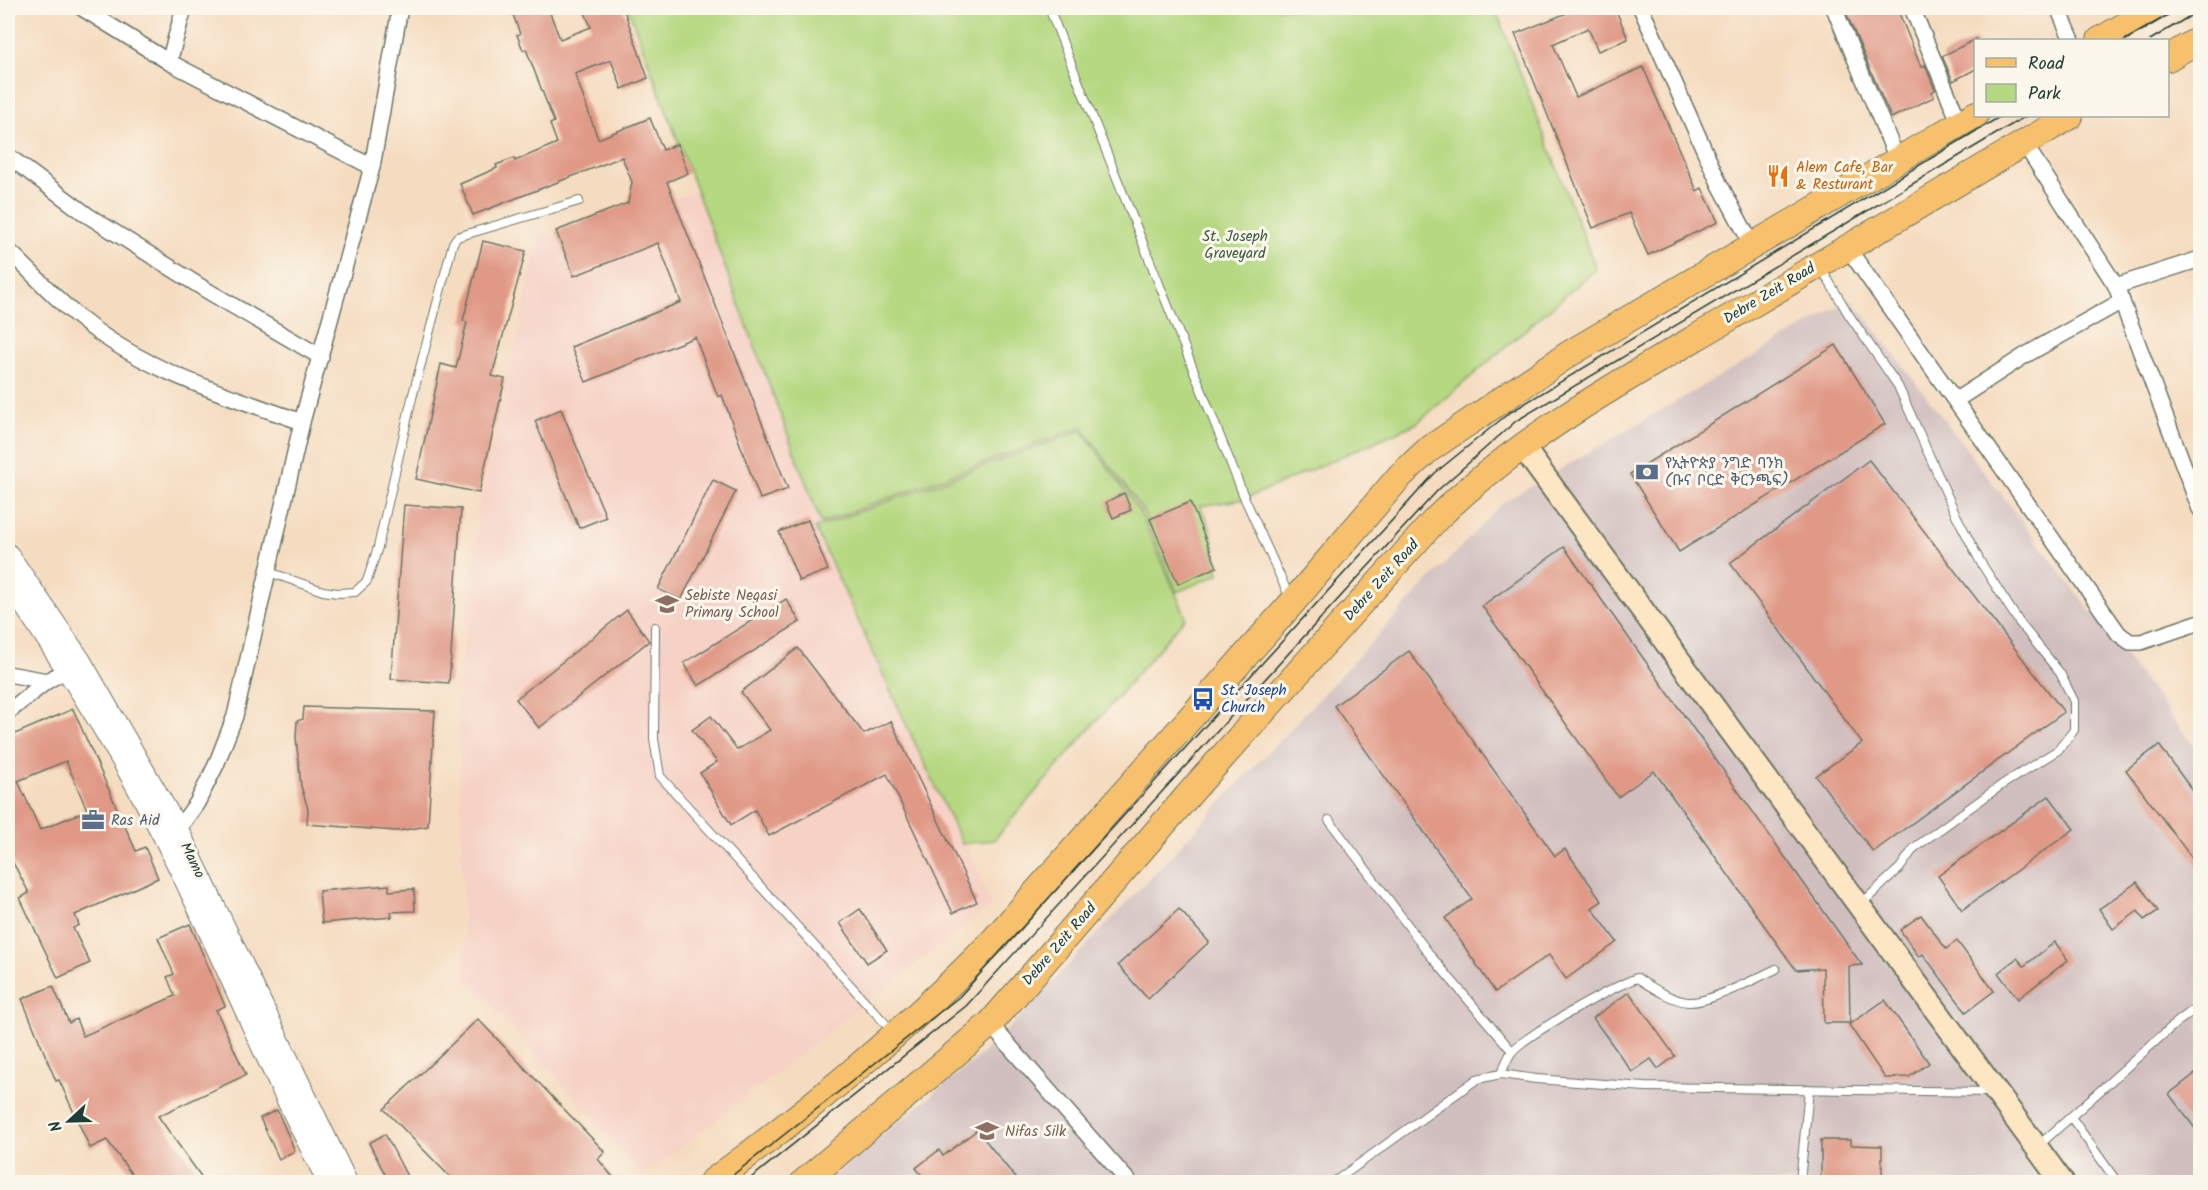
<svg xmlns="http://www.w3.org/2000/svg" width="2208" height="1190" font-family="Kalam,'Noto Sans Ethiopic',sans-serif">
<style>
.built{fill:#f6d1c5}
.industrial{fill:#d1bfbf}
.green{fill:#b5d881;stroke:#6a8a5a;stroke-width:1.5}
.building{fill:#e09986;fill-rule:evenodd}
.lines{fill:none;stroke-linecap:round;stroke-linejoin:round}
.service-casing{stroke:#6a7565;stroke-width:10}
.minor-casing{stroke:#6a7565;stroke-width:18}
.tertiary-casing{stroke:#6a7565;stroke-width:22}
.secondary-casing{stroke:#6a7565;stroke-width:26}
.primary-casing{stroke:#6a7565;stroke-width:28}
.service{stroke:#fff;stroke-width:8}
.minor{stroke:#fff;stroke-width:15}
.tertiary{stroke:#fff;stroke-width:20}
.secondary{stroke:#fce6c4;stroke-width:22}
.primary{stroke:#f7c06c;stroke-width:26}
.tram{stroke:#1f3d34;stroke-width:1.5}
.labels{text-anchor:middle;stroke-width:6;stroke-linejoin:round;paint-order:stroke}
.food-label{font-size:15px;fill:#c56008;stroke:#fbf7ec;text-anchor:start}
.park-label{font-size:15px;fill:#3d5c43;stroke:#fbf7ec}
.street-label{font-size:15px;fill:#1f3d34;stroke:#fbf7ec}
.service-label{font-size:15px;fill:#4e5e75;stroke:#fbf7ec;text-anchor:start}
.education-label{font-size:15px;fill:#785e54;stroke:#fbf7ec;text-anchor:start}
.transit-label{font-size:15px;fill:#164399;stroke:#fbf7ec;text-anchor:start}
</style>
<rect width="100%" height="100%" fill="#fbf7ec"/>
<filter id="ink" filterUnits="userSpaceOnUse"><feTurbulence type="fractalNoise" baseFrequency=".0167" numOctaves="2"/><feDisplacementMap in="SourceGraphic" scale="12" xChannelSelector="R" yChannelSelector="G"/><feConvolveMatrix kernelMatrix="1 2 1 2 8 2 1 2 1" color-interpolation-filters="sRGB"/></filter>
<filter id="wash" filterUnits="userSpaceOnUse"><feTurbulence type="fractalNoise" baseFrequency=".008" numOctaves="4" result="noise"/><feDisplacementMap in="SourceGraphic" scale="24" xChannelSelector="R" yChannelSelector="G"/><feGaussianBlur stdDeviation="1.35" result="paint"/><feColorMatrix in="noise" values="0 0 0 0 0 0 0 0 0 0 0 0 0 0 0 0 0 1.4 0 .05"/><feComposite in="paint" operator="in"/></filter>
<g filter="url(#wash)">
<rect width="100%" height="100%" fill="#f5dcc0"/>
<path class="built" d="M695 192 992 905 644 1176 465 975 458 696 478 512 540 233 571 237Z"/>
<path class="industrial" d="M1852 299 2200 754V1182H825L995 1043 1502 503Z"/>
<g class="green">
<path d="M628 8H1495L1596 269 1417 423 1245 499 1200 506 1210 527 1219 574 1177 592 1143 511 1082 427 821 523Z"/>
<path d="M1082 430 1140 512 1186 617 994 840 962 844 815 528Z"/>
</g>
<g id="blocks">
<g class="building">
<path d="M525 8H548L560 39 591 27 583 8H621L625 13 648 78 622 89 611 60 575 74 598 139 650 118 663 150 677 144 688 173 667 182 788 489 760 499 722 395 718 397 695 337 586 382 571 347 681 302 658 243 574 276 556 231 628 203 632 182 622 157 473 215 460 184 497 168 496 165 514 158 515 161 557 143 550 124 554 122 526 49 523 50 517 35 520 34 512 12Z"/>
<path d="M1579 8H1615L1628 39 1598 51 1588 28 1553 44 1576 97 1643 67 1697 191 1702 188 1718 222 1648 255 1629 213 1593 228 1515 34Z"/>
<path d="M1844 8H1897L1921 67 1925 65 1935 90 1932 92 1934 97 1891 118Z"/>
<path d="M1976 39V69L1953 81 1942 56Z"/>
<path d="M483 241 526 251 492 376 505 379 479 493 416 479 441 364 456 368 467 322 463 321Z"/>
<path d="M1836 345 1885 424 1679 552 1630 474Z"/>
<path d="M561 409 606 517 579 528 535 421Z"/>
<path d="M1869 460 2064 712 1873 852 1816 776 1862 743 1730 563Z"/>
<path d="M713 480 736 491 681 600 658 589Z"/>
<path d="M1124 493 1131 510 1113 518 1106 502Z"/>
<path d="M1190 502 1217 567 1178 584 1150 519Z"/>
<path d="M404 505 461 509 449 683 391 679Z"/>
<path d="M808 520 828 570 799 581 779 532Z"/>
<path d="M1564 547 1862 965 1849 966 1850 1023H1824L1823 968 1796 970 1654 771 1618 797 1482 606Z"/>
<path d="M786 599 800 622 698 686 684 663Z"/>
<path d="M627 610 649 641 539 728 516 699Z"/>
<path d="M798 648 864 734 891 721 977 902 953 913 887 774 769 836 755 810 731 825 700 773 717 762 692 730 711 716 737 750 770 730 741 692Z"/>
<path d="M1409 651 1555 856 1565 849 1602 901 1592 908 1617 942 1566 979 1549 955 1495 992 1445 918 1472 899 1334 706Z"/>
<path d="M304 707 435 711 428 826 397 831 307 824 308 809 301 786 296 737 297 721 303 719Z"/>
<path d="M73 709 136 851 145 847 158 878 75 915 79 925 73 928 90 963 58 978 20 898 29 893 8 853V737ZM66 761 87 810 40 830 18 781Z"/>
<path d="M2159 745 2200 801V869L2126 770Z"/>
<path d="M2049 796 2074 829 1962 910 1938 876Z"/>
<path d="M2137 882 2158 911 2144 920 2138 911 2113 929 2099 909Z"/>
<path d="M389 885V891L414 889 415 911 391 912 392 917 322 923 319 891Z"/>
<path d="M860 909 887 950 867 963 840 923Z"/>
<path d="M1179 909 1209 942 1148 999 1118 965Z"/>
<path d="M1921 915 1946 949 1957 941 1994 991 1966 1012 1923 954 1919 957 1900 930Z"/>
<path d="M190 924 225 1006 216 1010 246 1075 158 1116 205 1182H137L107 1140 90 1148 59 1080 56 1081 22 999 53 986 69 1023 76 1019 83 1036 175 996 167 977 174 974 158 938Z"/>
<path d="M2055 942 2068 960 2018 999 1998 973 2017 958 2024 966Z"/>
<path d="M1629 992 1675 1056 1658 1069 1651 1059 1632 1072 1593 1018Z"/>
<path d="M1885 1000 1929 1063 1909 1077 1885 1078 1849 1025Z"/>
<path d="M478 1019 605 1152 598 1159 617 1182H455L384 1109Z"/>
<path d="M2200 1070V1135L2169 1094Z"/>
<path d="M277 1110 295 1151 279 1159 260 1118Z"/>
<path d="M977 1130 1019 1182H927L916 1168 939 1150 943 1156Z"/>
<path d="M385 1134 410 1182H389L369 1143Z"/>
<path d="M1821 1140H1850V1145L1882 1146V1182H1821Z"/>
</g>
</g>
</g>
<g filter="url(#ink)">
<use href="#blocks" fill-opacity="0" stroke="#6a7565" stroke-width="1.5"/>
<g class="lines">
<g class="service-casing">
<g id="service">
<path d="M1049 8 1245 499 1290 598"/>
<path d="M1821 268 1849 315 1898 386 1956 515 1981 563 2019 622 2060 673 2074 701V730L2058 750 2003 784 1914 848 1900 868 1861 904"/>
<path d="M269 572 323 591 338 593 355 592 367 581 378 547 412 398 453 243 457 237 579 201"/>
<path d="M655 627 654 739 660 776 893 1032"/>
<path d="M1329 820 1430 955 1512 1051"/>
<path d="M1501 1074C1504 1067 1507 1059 1511 1053 1523 1036 1615 986 1637 978 1652 987 1670 1000 1688 1002 1707 1004 1757 978 1776 969"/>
<path d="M2071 1117 2117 1182"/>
<path d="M2038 1146 2176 1023 2200 1005"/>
<path d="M1334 1182 1477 1079 1501 1074 1536 1079 1645 1087 1991 1092"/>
<path d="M1800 1182 1809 1089"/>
</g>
</g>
<g class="minor-casing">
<g id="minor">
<path d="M82 8 169 62 372 167"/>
<path d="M1641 8 1719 183 1752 245"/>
<path d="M1834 8 1898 161"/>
<path d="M1912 8 1960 124"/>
<path d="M2058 8 2072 40"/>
<path d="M169 62 184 8"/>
<path d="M2024 143 2116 286 2200 509"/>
<path d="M8 156 87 215 206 290 321 357"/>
<path d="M1847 247 2119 634 2130 642H2141L2200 622"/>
<path d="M8 250C33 273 55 299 82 320 145 371 226 395 302 422"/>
<path d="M2116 286 2200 259"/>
<path d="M1956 400 2024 356 2122 301"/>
<path d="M8 674 47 681"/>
<path d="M8 712 47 681 74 666"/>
<path d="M173 836 197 803 216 765 235 716 302 422 372 167 400 8"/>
<path d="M990 1024 1129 1182"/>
</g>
</g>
<g class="tertiary-casing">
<g id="tertiary">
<path d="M8 554 81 661 179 831 347 1182"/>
<path d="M8 582C66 666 120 751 166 842 222 954 269 1071 328 1182"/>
</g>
</g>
<g class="secondary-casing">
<path id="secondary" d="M1522 446 2062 1182"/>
</g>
<g class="primary-casing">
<g id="primary">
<path d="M2100 40 2155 8"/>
<path d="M2168 58 2200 39"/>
<path d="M712 1182C811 1109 907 1030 993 941L1292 603 1399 477 1428 450 1569 354 1976 114"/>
<path d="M804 1182 990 1024 1198 784 1437 518C1518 439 1617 384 1714 327 1832 256 1951 186 2070 116"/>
</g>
</g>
<use href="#service" class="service"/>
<use href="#minor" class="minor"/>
<use href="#tertiary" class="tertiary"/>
<use href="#secondary" class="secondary"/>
<use href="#primary" class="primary"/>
<g class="tram">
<path d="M2125 40 2180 8"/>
<path d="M2150 40 2200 10"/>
<path d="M724 1182 959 997 1435 473 1509 413 2001 116"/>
<path d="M746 1182 966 1006 1438 490 1516 421 2026 116"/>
</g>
</g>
</g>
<defs>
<g id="restaurant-bare" transform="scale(1.8)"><path d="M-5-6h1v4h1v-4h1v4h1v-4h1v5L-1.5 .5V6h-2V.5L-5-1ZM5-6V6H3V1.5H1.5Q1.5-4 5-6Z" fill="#e8710a" stroke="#fbf7ec" stroke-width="2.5" paint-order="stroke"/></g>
<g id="bank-bare" transform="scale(1.8)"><path d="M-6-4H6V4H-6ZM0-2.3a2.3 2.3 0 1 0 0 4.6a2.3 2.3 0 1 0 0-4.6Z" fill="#5c6f8a" stroke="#fbf7ec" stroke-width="2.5" paint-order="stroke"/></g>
<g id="school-bare" transform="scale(1.8)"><path d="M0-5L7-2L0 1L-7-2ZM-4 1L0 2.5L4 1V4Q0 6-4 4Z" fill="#8d6e63" stroke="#fbf7ec" stroke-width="2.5" paint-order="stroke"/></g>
<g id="bus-bare" transform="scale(1.8)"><path d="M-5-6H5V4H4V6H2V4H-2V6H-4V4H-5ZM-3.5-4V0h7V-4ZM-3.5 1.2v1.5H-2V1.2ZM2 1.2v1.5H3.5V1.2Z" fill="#1a4fb4" stroke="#fbf7ec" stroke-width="2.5" paint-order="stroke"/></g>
<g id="office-bare" transform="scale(1.8)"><path d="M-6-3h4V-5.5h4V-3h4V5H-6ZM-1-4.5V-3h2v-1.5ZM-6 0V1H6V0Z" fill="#5c6f8a" stroke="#fbf7ec" stroke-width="2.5" paint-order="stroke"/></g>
<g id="university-bare" transform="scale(1.8)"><path d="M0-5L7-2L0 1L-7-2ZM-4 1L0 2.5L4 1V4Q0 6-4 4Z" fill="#8d6e63" stroke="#fbf7ec" stroke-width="2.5" paint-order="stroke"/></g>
</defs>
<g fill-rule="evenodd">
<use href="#restaurant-bare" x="1778" y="176"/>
<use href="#bank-bare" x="1647" y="472"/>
<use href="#school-bare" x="667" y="604"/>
<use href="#bus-bare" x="1203" y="699"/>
<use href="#office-bare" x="93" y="820"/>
<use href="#university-bare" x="987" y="1131"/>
</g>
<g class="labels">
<g class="food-label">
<text x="1796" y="172">Alem Cafe, Bar<tspan x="1796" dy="17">&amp; Resturant</tspan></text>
</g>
<g class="park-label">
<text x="1235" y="241">St. Joseph<tspan x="1235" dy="17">Graveyard</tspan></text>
</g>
<g class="street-label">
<text transform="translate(1769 293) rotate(-31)" y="5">Debre Zeit Road</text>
<text transform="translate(1381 580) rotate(-48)" y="5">Debre Zeit Road</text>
<text transform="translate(193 860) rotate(64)" y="5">Mamo</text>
<text transform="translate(1059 944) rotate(-49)" y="5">Debre Zeit Road</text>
</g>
<g class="service-label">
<text x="1665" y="468">የኢትዮጵያ ንግድ ባንክ<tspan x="1665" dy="17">(ቡና ቦርድ ቅርንጫፍ)</tspan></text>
<text x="111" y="825">Ras Aid</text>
</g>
<g class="education-label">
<text x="685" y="600">Sebiste Negasi<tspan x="685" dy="17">Primary School</tspan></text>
<text x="1005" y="1136">Nifas Silk</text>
</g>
<g class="transit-label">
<text x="1221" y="695">St. Joseph<tspan x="1221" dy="17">Church</tspan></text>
</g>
</g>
<rect width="2208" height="1190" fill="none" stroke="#fbf7ec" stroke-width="30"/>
<rect x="1974" y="39" width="195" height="78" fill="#fbf7ec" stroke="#a3ada2" stroke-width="1.5"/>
<rect x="1986" y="58" width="30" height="9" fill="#f7c06c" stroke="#a3ada2" stroke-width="1.5"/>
<text x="2028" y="69" font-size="18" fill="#1f3d34">Road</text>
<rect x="1986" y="84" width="30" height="18" fill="#b5d881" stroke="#a3ada2" stroke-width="1.5"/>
<text x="2028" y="99" font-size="18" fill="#1f3d34">Park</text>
<g transform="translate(69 1121) rotate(248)" stroke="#fbf7ec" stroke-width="4.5" paint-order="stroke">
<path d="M0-4.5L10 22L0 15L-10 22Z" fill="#1f3d34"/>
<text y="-9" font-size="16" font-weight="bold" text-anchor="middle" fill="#1f3d34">N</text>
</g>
</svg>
